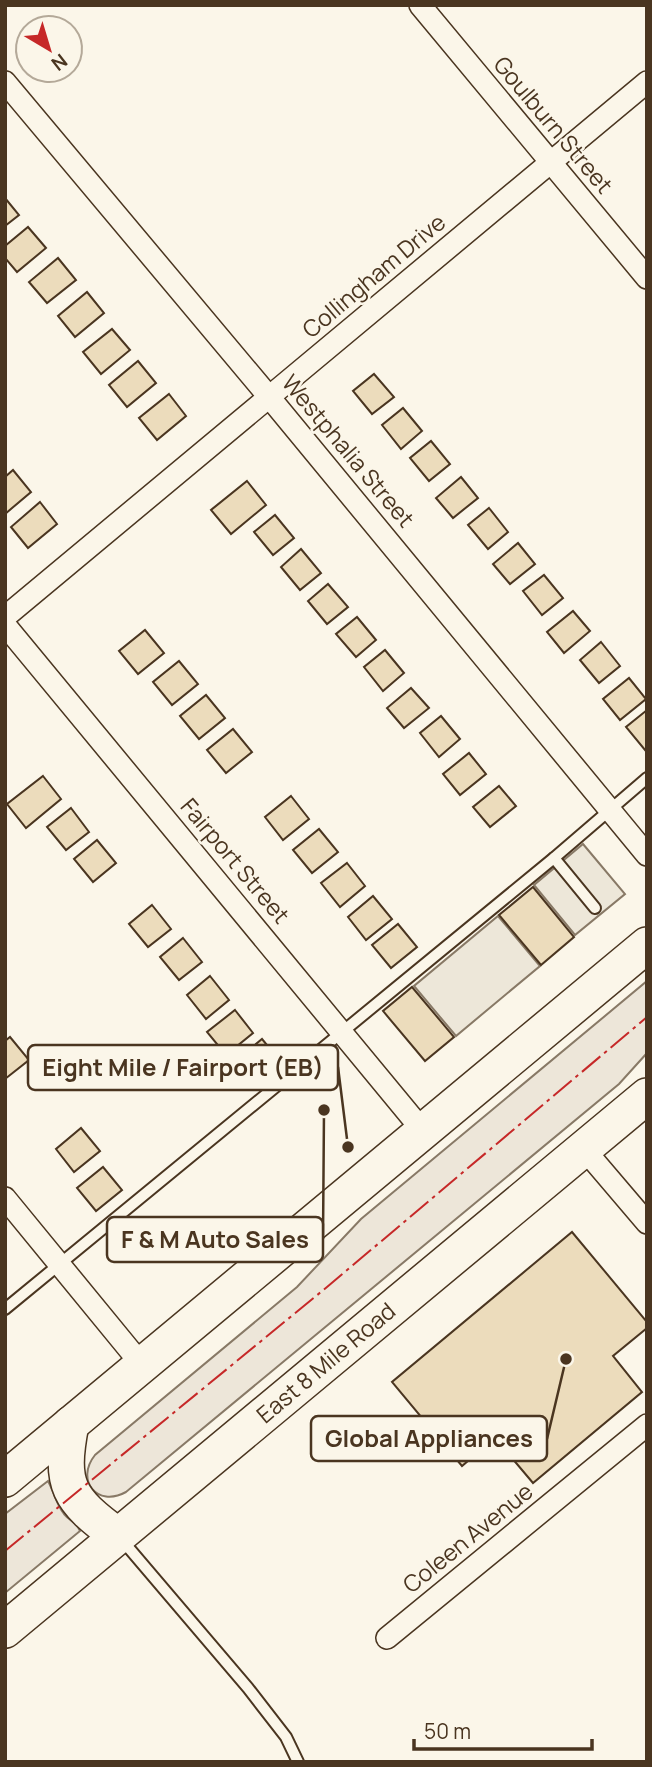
<svg xmlns="http://www.w3.org/2000/svg" width="652" height="1767" font-family="Manrope,sans-serif">
<style>
.green{fill:#ede6d9;stroke:#887966;stroke-width:2}
.parking{fill:#ede7d9;stroke:#887966;stroke-width:2}
.building{fill:#ecdcbc;stroke:#4a3520;stroke-width:2}
.lines{fill:none;stroke-linecap:round;stroke-linejoin:round}
.service-casing{stroke:#4a3520;stroke-width:14}
.minor-casing{stroke:#4a3520;stroke-width:24}
.trunk-casing{stroke:#4a3520;stroke-width:38}
.service{stroke:#fbf6e9;stroke-width:10}
.minor{stroke:#fbf6e9;stroke-width:21}
.trunk{stroke:#fbf6e9;stroke-width:35}
.power{stroke:#c62828;stroke-width:2;stroke-dasharray:24 5 3.5 5;stroke-linecap:butt}
.labels{text-anchor:middle;stroke-width:5;stroke-linejoin:round;paint-order:stroke}
.street-label{font-size:23px;fill:#4a3520;stroke:#fbf6e9}
.leader{fill:none;stroke:#4a3520;stroke-width:2.5}
.callout-dot{fill:#4a3520;stroke:#fbf6e9;stroke-width:2.5}
.callout{fill:#fbf6e9;stroke:#4a3520;stroke-width:2.5}
.callout-label{font-size:24px;text-anchor:middle;font-weight:bold;fill:#4a3520}
</style>
<rect width="100%" height="100%" fill="#fbf6e9"/>
<g class="green">
<path d="M647 981V1053L619 1084 126 1492C97 1508 75 1480 95 1455L297 1287 361 1219Z"/>
<path d="M48 1481C54 1492 56 1504 64 1514 70 1521 77 1523 80 1531L5 1593V1514Z"/>
</g>
<g class="parking">
<path d="M583 844 625 894 575 935 534 885Z"/>
<path d="M498 916 540 966 456 1036 414 986Z"/>
</g>
<g class="building">
<path d="M5 198 19 215 5 226Z"/>
<path d="M28 227 46 248 17 272 5 258V246Z"/>
<path d="M58 258 76 280 47 303 29 282Z"/>
<path d="M87 292 104 313 75 337 58 316Z"/>
<path d="M112 329 130 350 101 374 83 352Z"/>
<path d="M138 361 156 383 127 407 109 385Z"/>
<path d="M374 374 394 397 372 414 353 391Z"/>
<path d="M169 394 186 416 157 440 139 418Z"/>
<path d="M403 408 422 431 401 449 382 425Z"/>
<path d="M431 441 450 464 429 481 410 458Z"/>
<path d="M13 470 31 492 5 514V477Z"/>
<path d="M461 477 478 498 453 518 436 498Z"/>
<path d="M247 481 266 505 231 534 211 510Z"/>
<path d="M40 502 57 524 28 548 11 527Z"/>
<path d="M489 508 508 532 488 549 468 525Z"/>
<path d="M275 515 294 538 273 555 254 532Z"/>
<path d="M518 543 535 564 510 584 493 564Z"/>
<path d="M301 549 321 573 300 590 281 567Z"/>
<path d="M544 575 563 598 542 615 523 591Z"/>
<path d="M328 584 348 607 327 624 308 601Z"/>
<path d="M573 611 590 631 564 653 547 632Z"/>
<path d="M357 617 376 640 356 657 336 634Z"/>
<path d="M145 630 164 653 138 674 119 651Z"/>
<path d="M601 642 620 666 599 683 580 660Z"/>
<path d="M385 650 404 673 383 691 364 667Z"/>
<path d="M179 661 198 684 172 705 153 682Z"/>
<path d="M629 678 646 699 620 720 603 699Z"/>
<path d="M411 688 429 708 404 728 387 708Z"/>
<path d="M206 695 225 718 199 739 180 716Z"/>
<path d="M647 710V748L645 750 626 727Z"/>
<path d="M441 716 460 739 439 757 420 733Z"/>
<path d="M233 729 252 752 226 773 207 750Z"/>
<path d="M469 753 486 774 460 795 443 774Z"/>
<path d="M43 776 61 799 26 828 7 804Z"/>
<path d="M499 786 516 806 490 827 473 807Z"/>
<path d="M291 796 309 819 283 840 265 817Z"/>
<path d="M71 808 89 832 66 850 47 827Z"/>
<path d="M319 829 338 852 312 873 293 850Z"/>
<path d="M97 840 116 863 93 882 74 859Z"/>
<path d="M347 863 365 886 340 907 321 883Z"/>
<path d="M533 887 574 937 541 965 499 915Z"/>
<path d="M373 896 392 919 366 940 348 917Z"/>
<path d="M152 905 171 929 148 947 129 924Z"/>
<path d="M398 924 417 947 391 968 372 945Z"/>
<path d="M183 938 202 962 179 980 160 957Z"/>
<path d="M210 976 229 1000 206 1019 187 995Z"/>
<path d="M412 987 454 1037 425 1061 383 1011Z"/>
<path d="M235 1010 253 1033 226 1055 207 1032Z"/>
<path d="M10 1037 29 1060 5 1079V1041Z"/>
<path d="M262 1039 281 1062 258 1081 239 1058Z"/>
<path d="M81 1128 100 1151 74 1172 56 1149Z"/>
<path d="M103 1167 122 1190 96 1211 77 1188Z"/>
<path d="M572 1232 647 1322V1328L613 1356 642 1392 533 1483 495 1438 462 1466 392 1382Z"/>
</g>
<g class="lines">
<g class="service-casing">
<g id="service">
<path d="M554 858 595 908"/>
<path d="M5 1309 554 858 647 778"/>
<path d="M122 1540 248 1688 286 1737 298 1762"/>
</g>
</g>
<g class="minor-casing">
<g id="minor">
<path d="M420 5 647 278"/>
<path d="M5 82 270 398 647 855"/>
<path d="M5 617 647 82"/>
<path d="M5 625 423 1131"/>
<path d="M584 1149 647 1223"/>
<path d="M5 1198 142 1365"/>
<path d="M387 1638 647 1425"/>
</g>
</g>
<g class="trunk-casing">
<g id="trunk">
<path d="M71 1424C59 1486 68 1499 118 1536"/>
<path d="M5 1479 647 945"/>
<path d="M5 1630 647 1096"/>
</g>
</g>
<use href="#service" class="service"/>
<use href="#minor" class="minor"/>
<use href="#trunk" class="trunk"/>
<path class="power" d="M5 1551 327 1287 647 1017"/>
</g>
<g class="labels">
<g class="street-label">
<text transform="translate(553 125) rotate(50)" y="8">Goulburn Street</text>
<text transform="translate(374 276) rotate(-40)" y="8">Collingham Drive</text>
<text transform="translate(348 451) rotate(50)" y="8">Westphalia Street</text>
<text transform="translate(235 861) rotate(50)" y="8">Fairport Street</text>
<text transform="translate(326 1363) rotate(-40)" y="8">East 8 Mile Road</text>
<text transform="translate(468 1538) rotate(-39)" y="8">Coleen Avenue</text>
</g>
</g>
<path class="leader" d="M348 1147L338 1067M324 1110L323 1239M566 1359L547 1439"/>
<g class="callout-dot">
<circle cx="348" cy="1147" r="7"/>
<circle cx="324" cy="1110" r="7"/>
<circle cx="566" cy="1359" r="7"/>
</g>
<g class="callout">
<rect x="28" y="1045" width="310" height="45" rx="7"/>
<rect x="107" y="1217" width="216" height="45" rx="7"/>
<rect x="311" y="1416" width="236" height="45" rx="7"/>
</g>
<g class="callout-label">
<text x="183" y="1076">Eight Mile / Fairport (EB)</text>
<text x="215" y="1248">F &amp; M Auto Sales</text>
<text x="429" y="1447">Global Appliances</text>
</g>
<rect width="652" height="1767" fill="none" stroke="#4a3520" stroke-width="14"/>
<g transform="translate(49 49) rotate(142)"><circle r="33" fill="#fbf6e9" stroke="#b4a999" stroke-width="2"/>
<path d="M0-5L12 26L0 18L-12 26Z" fill="#c62828"/>
<text y="-10" font-size="19" font-weight="bold" text-anchor="middle" fill="#4a3520">N</text>
</g>
<path d="M414 1739v10h178v-10" fill="none" stroke="#4a3520" stroke-width="3.5"/>
<text x="424" y="1739" font-size="21" fill="#4a3520" stroke="#fbf6e9" stroke-width="5" paint-order="stroke">50 m</text>
</svg>
